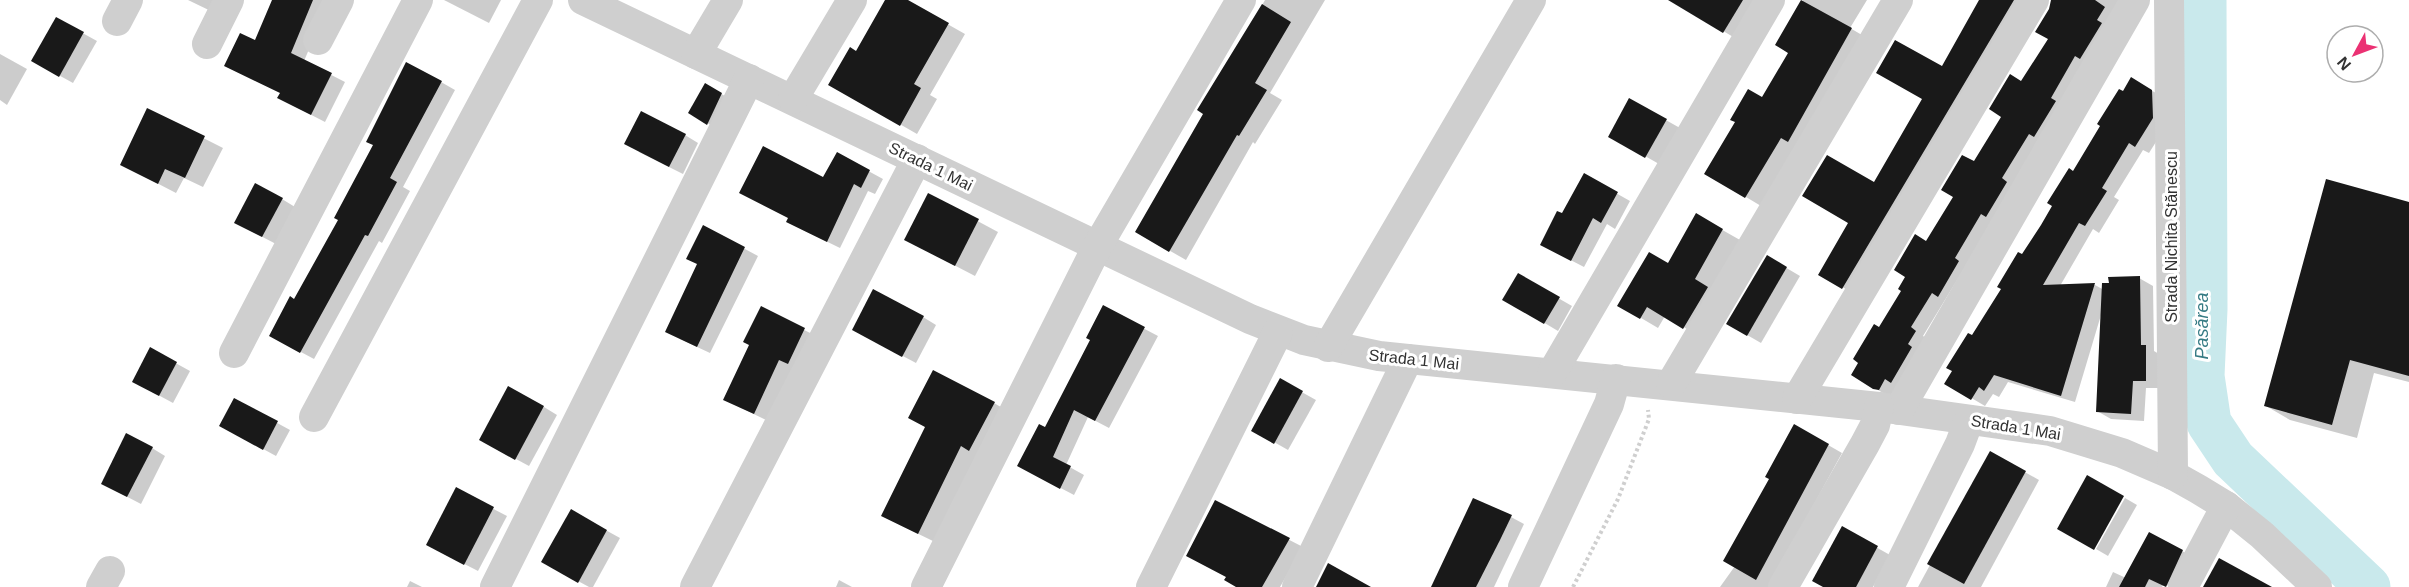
<svg xmlns="http://www.w3.org/2000/svg" width="2409" height="587" font-family="Helvetica,sans-serif">
<style>
.shadow{fill:#0003}
.lines{fill:none;stroke-linecap:round;stroke-linejoin:round}
.river{stroke:#c9e9ec;stroke-width:45}
.building{fill:#191919}
.path{stroke:#cfcfcf;stroke-width:4;stroke-dasharray:3 3;stroke-linecap:butt}
.minor{stroke:#cfcfcf;stroke-width:30}
.labels{text-anchor:middle;stroke-width:6;stroke-linejoin:round;paint-order:stroke}
.street-label{font-size:16px;fill:#323232;stroke:#fff}
.water-label{font-size:18px;font-style:italic;fill:#367b84;stroke:#fff}
</style>
<rect width="100%" height="100%" fill="#fff"/>
<g class="shadow">
<path d="M188 0H226L219 15Z"/>
<path d="M274 0H330L304 61 345 82 325 122 292 105 281 94 255 42Z"/>
<path d="M444 0H501L489 23Z"/>
<path d="M887 0H905L965 34 930 95 937 99 917 134 830 84 857 53Z"/>
<path d="M1265 0H1325L1270 93 1282 100 1255 144 1253 142 1186 260 1137 232 1205 113 1227 67Z"/>
<path d="M1692 0H1763L1740 41 1686 9Z"/>
<path d="M1803 0H1867L1850 28 1867 38 1761 206 1706 173 1763 99 1790 53 1777 45Z"/>
<path d="M1983 0H2032L1856 295 1820 274Z"/>
<path d="M2072 0H2128L1923 336 1928 339 1893 396H1888L1853 375 1903 291 1927 242Z"/>
<path d="M57 19 97 41 73 83 33 61Z"/>
<path d="M0 54 27 69 7 105 0 100Z"/>
<path d="M2132 79 2166 99V126L2149 153 2143 150 2114 197 2119 200 2099 233 2093 229 2060 286 2095 285 2104 290 2139 278 2153 286 2154 351 2159 354V388H2146L2144 421 2111 419 2097 411 2101 315 2075 402 2008 382 1999 397 1993 394 1985 406 1946 383Z"/>
<path d="M441 82 455 90 403 187 410 191 382 243 379 241 314 359 284 343 295 301Z"/>
<path d="M706 85 735 102 721 131 690 113Z"/>
<path d="M1630 100 1680 128 1659 164 1610 136Z"/>
<path d="M148 110 223 148 203 187 184 178 176 193 122 165Z"/>
<path d="M685 135 698 143 683 174 639 152Z"/>
<path d="M837 154 883 179 875 194 868 191 840 248 801 229 789 218 824 179Z"/>
<path d="M1584 175 1630 201 1615 229 1607 224 1584 267 1555 252 1563 215Z"/>
<path d="M929 195 998 232 975 276 925 250Z"/>
<path d="M282 199 295 207 276 244 249 230Z"/>
<path d="M2409 204V382L2374 373 2357 438 2290 420 2266 406Z"/>
<path d="M1696 215 1740 240 1702 338 1665 316 1658 328 1619 305 1669 265Z"/>
<path d="M704 227 758 256 710 353 680 339 699 264Z"/>
<path d="M1768 257 1800 276 1761 343 1728 324Z"/>
<path d="M1518 275 1572 306 1558 331 1504 299Z"/>
<path d="M1103 307 1158 336 1109 428 1088 417 1066 465 1084 475 1074 495 1032 473 1046 430 1092 340Z"/>
<path d="M761 308 818 337 768 421 739 407 751 345Z"/>
<path d="M923 317 936 325 916 363 867 337Z"/>
<path d="M150 349 190 371 173 403 147 389Z"/>
<path d="M1280 380 1316 400 1288 450 1253 430Z"/>
<path d="M235 400 290 430 276 456 221 426Z"/>
<path d="M994 403 1011 413 935 542 900 525Z"/>
<path d="M544 407 557 415 529 466 481 440Z"/>
<path d="M1795 426 1842 453 1769 587H1720L1735 566Z"/>
<path d="M152 448 165 456 141 504 116 491Z"/>
<path d="M1991 453 2039 480 1981 587H1918Z"/>
<path d="M457 490 507 516 478 571 441 552Z"/>
<path d="M2125 498 2137 505 2108 556 2096 549Z"/>
<path d="M1216 502 1303 547 1280 587H1239Z"/>
<path d="M571 511 620 538 593 587H589L543 562Z"/>
<path d="M1511 517 1524 524 1494 587H1434Z"/>
<path d="M1842 528 1890 555 1873 587H1825Z"/>
<path d="M2182 551 2196 559 2181 587 2163 585 2162 587H2106L2113 572 2126 578Z"/>
<path d="M839 580 852 587H836Z"/>
<path d="M410 581 422 587H407Z"/>
</g>
<g class="lines">
<path class="river" d="M2204 0 2205 309 2202 376 2209 423 2233 459 2368 587"/>
</g>
<g class="building">
<path d="M272 0H313L291 53 332 73 311 115 277 98 280 93 224 66 240 33 255 40Z"/>
<path d="M885 0H908L949 23 914 84 921 88 900 126 828 85 850 47 856 51Z"/>
<path d="M1668 0H1743L1723 33Z"/>
<path d="M1801 0 1852 28 1788 142 1781 138 1745 198 1704 174 1735 122 1730 120 1748 89 1762 97 1788 53 1775 45Z"/>
<path d="M1979 0H2014L1842 289 1818 275 1848 223 1802 196 1827 155 1874 182 1922 99 1876 73 1895 40 1942 66Z"/>
<path d="M2051 0H2095L2105 7 2097 20 2102 23 2080 59 2075 56 2051 98 2056 101 2034 137 2029 134 2002 178 2007 182 1986 217 1981 214 1955 258 1959 261 1938 297 1932 293 1911 327 1916 331 1908 344 1912 347 1891 383 1885 379 1879 390 1873 389 1851 375 1858 363 1853 359 1874 324 1879 327 1901 291 1898 289 1905 277 1894 270 1915 234 1926 241 1953 197 1941 190 1962 155 1974 161 2001 117 1989 109 2010 74 2021 81 2048 39 2035 32 2049 9Z"/>
<path d="M1262 4 1291 22 1255 83 1267 90 1239 136 1237 135 1169 252 1135 232 1203 114 1197 110Z"/>
<path d="M56 17 84 32 59 77 31 61Z"/>
<path d="M406 62 442 81 390 178 397 182 368 236 365 235 300 353 269 336 290 296 294 299 338 220 334 218 373 145 366 142Z"/>
<path d="M2131 77 2152 90 2153 118 2135 147 2129 143 2102 188 2107 191 2085 226 2079 223 2043 285 2095 283 2061 396 1994 375 1984 391 1979 387 1971 400 1944 384 1952 371 1946 368 1968 333 1972 335 2001 289 1997 287 2018 252 2022 254 2041 225 2052 206 2047 203 2069 168 2073 171 2100 126 2097 124 2119 89 2123 91Z"/>
<path d="M705 83 722 93 707 125 688 113Z"/>
<path d="M1629 98 1667 119 1645 158 1608 137Z"/>
<path d="M147 108 205 136 185 178 165 169 158 184 120 165Z"/>
<path d="M641 111 686 134 669 167 624 144Z"/>
<path d="M763 146 823 177 837 152 870 170 861 188 854 184 827 242 786 222 788 218 739 193Z"/>
<path d="M1584 173 1618 192 1601 223 1593 218 1571 261 1540 245 1557 211 1562 213Z"/>
<path d="M2326 179 2409 202V376L2350 360 2332 425 2264 406Z"/>
<path d="M255 183 283 198 262 237 234 223Z"/>
<path d="M928 193 979 219 955 266 904 240Z"/>
<path d="M1696 213 1723 229 1695 279 1708 287 1683 329 1647 307 1640 319 1617 306 1649 252 1668 263Z"/>
<path d="M703 225 745 247 697 347 665 332 697 264 686 259Z"/>
<path d="M1767 255 1787 267 1747 336 1726 324Z"/>
<path d="M1518 273 1560 297 1544 324 1502 300Z"/>
<path d="M2140 276 2141 345H2146V381H2133L2131 414 2096 412 2102 283H2109L2108 277Z"/>
<path d="M873 289 924 316 902 357 852 330Z"/>
<path d="M1103 305 1145 327 1095 421 1074 410 1053 457 1071 466 1060 489 1017 466 1039 424 1045 427 1090 340 1086 338Z"/>
<path d="M761 306 805 328 788 364 779 360 754 414 723 400 749 345 743 342Z"/>
<path d="M150 347 177 362 159 396 132 382Z"/>
<path d="M933 370 995 402 969 451 961 446 918 534 881 516 925 427 908 418Z"/>
<path d="M1280 378 1303 391 1274 444 1251 431Z"/>
<path d="M508 386 544 406 515 460 479 440Z"/>
<path d="M234 398 278 421 263 450 219 426Z"/>
<path d="M1794 424 1829 444 1756 580 1723 561 1769 479 1765 477Z"/>
<path d="M126 433 153 447 127 497 101 484Z"/>
<path d="M1990 451 2026 471 1964 584 1927 564Z"/>
<path d="M2087 475 2124 496 2094 550 2057 529Z"/>
<path d="M456 487 494 507 464 565 426 545Z"/>
<path d="M1473 498 1512 515 1500 540 1476 587H1431Z"/>
<path d="M1215 500 1290 538 1262 587H1236L1224 580 1226 577 1186 556Z"/>
<path d="M571 509 607 530 578 583 541 562Z"/>
<path d="M1842 526 1878 546 1856 587H1823L1812 581Z"/>
<path d="M2149 532 2183 550 2166 587 2149 579 2145 587H2119Z"/>
<path d="M2219 558 2272 587H2203Z"/>
<path d="M1328 563 1371 587H1316Z"/>
</g>
<g class="lines">
<path class="path" d="M1573 587 1618 499 1649 419 1648 410"/>
<g class="minor">
<path d="M583 0 1250 319 1304 340 1379 356 1879 407 2050 431 2122 453 2173 475 2198 489 2226 506 2262 535 2317 587"/>
<path d="M2169 0 2173 475"/>
<path d="M117 21 128 0"/>
<path d="M318 40 339 0"/>
<path d="M207 44 229 0"/>
<path d="M696 54 728 0"/>
<path d="M793 99 852 0"/>
<path d="M1328 347 1531 0"/>
<path d="M234 353 418 0"/>
<path d="M1552 373 1770 0"/>
<path d="M1671 384 1898 0"/>
<path d="M1797 399 2034 0"/>
<path d="M1899 410 2135 0"/>
<path d="M314 417 538 0"/>
<path d="M101 587 110 571"/>
<path d="M495 587 749 79"/>
<path d="M695 587 917 159"/>
<path d="M926 587 1097 247 1241 0"/>
<path d="M1151 587 1278 332"/>
<path d="M1297 587 1408 359"/>
<path d="M1523 587 1609 404 1616 379"/>
<path d="M1783 587 1865 444 1875 425 1879 407"/>
<path d="M1889 587 1960 444 1969 420"/>
<path d="M2183 587 2226 506"/>
</g>
</g>
<g class="labels">
<g class="street-label">
<text transform="translate(931 166) rotate(26)" y="6">Strada 1 Mai</text>
<text transform="translate(2171 237) rotate(-90)" y="6">Strada Nichita Stănescu</text>
<text transform="translate(1414 359) rotate(6)" y="6">Strada 1 Mai</text>
<text transform="translate(2016 427) rotate(9)" y="6">Strada 1 Mai</text>
</g>
<g class="water-label">
<text transform="translate(2202 326) rotate(-90)" y="6">Pasărea</text>
</g>
</g>
<g transform="translate(2355 54) rotate(229)"><circle r="28" fill="#ffffff" stroke="#adadad" stroke-width="1.5"/>
<path d="M0-4.5L10 22L0 15L-10 22Z" fill="#eb3173"/>
<text y="-9" font-size="16" font-weight="bold" text-anchor="middle" fill="#323232">N</text>
</g>
</svg>
